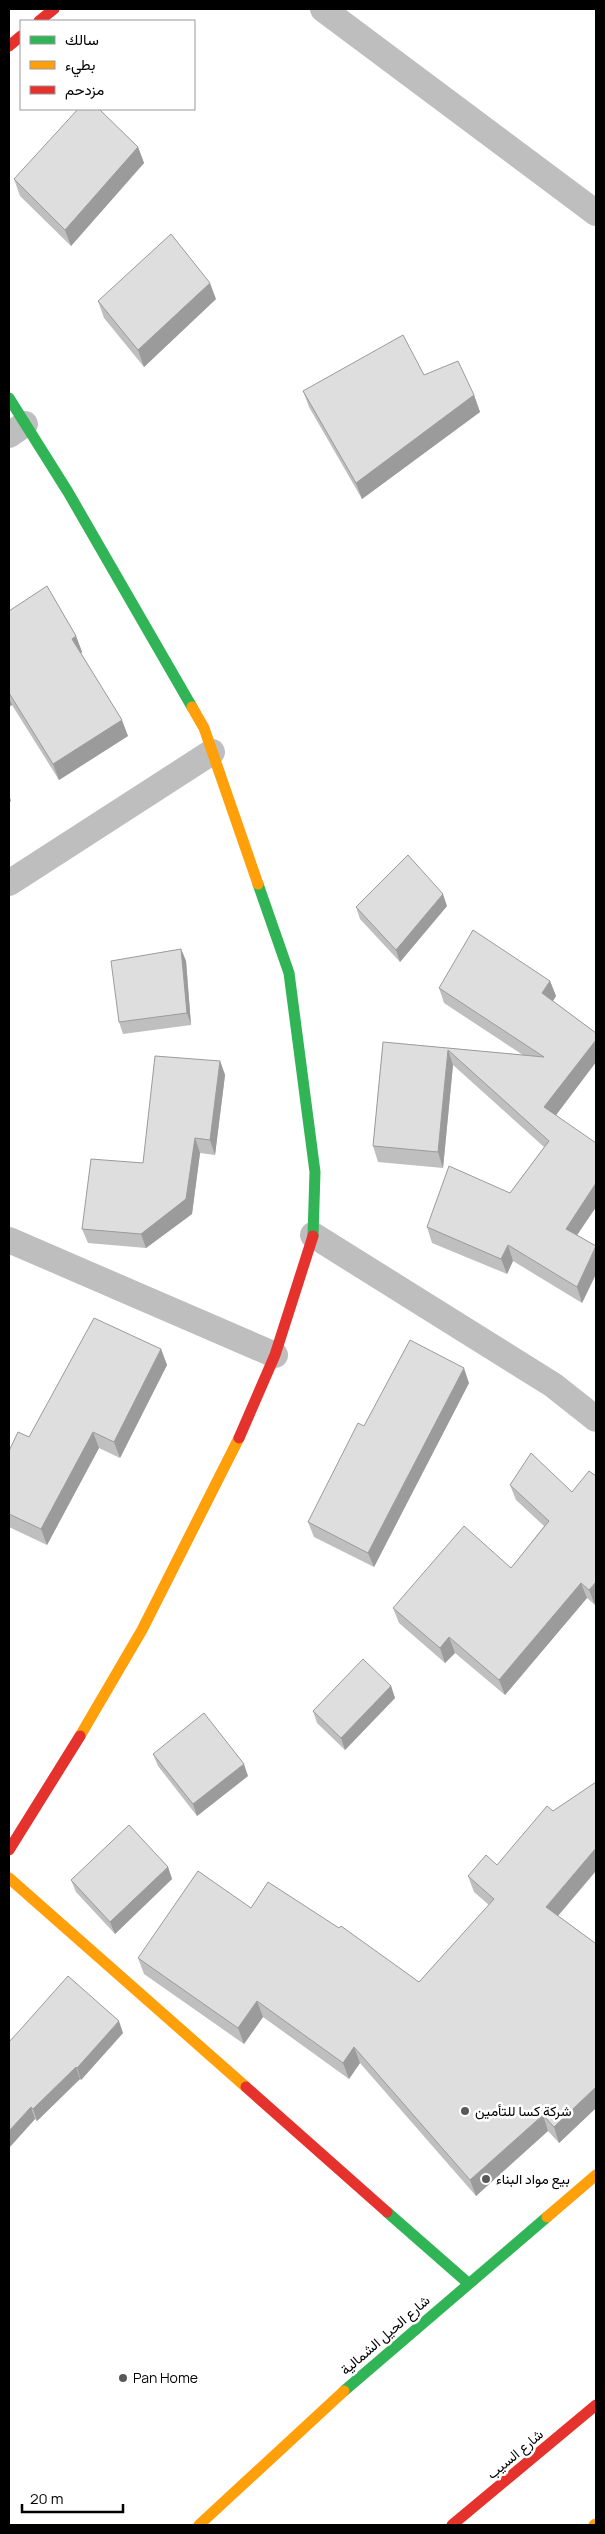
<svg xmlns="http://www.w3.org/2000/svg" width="605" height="2534" font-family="Manrope,Vazirmatn,sans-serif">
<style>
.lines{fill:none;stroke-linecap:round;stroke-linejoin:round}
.street{stroke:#bebebe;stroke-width:26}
.fast{stroke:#30b455;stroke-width:11}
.slow{stroke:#ff9f0a;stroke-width:11}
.jam{stroke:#e5322d;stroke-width:11}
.wall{fill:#bfbfbf}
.shaded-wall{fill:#9b9b9b}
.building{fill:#dedede;stroke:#9b9b9b}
.poi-dot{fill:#595959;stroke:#fff;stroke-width:2}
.labels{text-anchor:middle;stroke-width:5;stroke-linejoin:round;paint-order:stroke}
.poi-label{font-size:14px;fill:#000;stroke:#fff;text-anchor:start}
.street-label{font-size:14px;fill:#000;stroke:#fff}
</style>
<rect width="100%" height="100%" fill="#fff"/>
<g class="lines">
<g class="street">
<path d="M323 9 596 213"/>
<path d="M9 435 25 424"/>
<path d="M9 883 212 752"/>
<path d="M313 1235 553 1385 596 1419"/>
<path d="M9 1240 275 1355"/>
</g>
<g class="fast">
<path d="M9 398 68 492 192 707"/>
<path d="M258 884 289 973 315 1172 313 1236"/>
<path d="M387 2212 468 2283"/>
<path d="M344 2391 547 2217"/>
</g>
<g class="slow">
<path d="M192 707 204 728 258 884"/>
<path d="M80 1736 142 1630 239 1438"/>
<path d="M9 1878 246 2087"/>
<path d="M547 2217 596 2175"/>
<path d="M199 2525 344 2391"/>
<path d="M594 2525 596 2524"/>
</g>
<g class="jam">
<path d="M39 21 54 9"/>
<path d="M9 46 21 36"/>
<path d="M239 1438 275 1355 313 1236"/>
<path d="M9 1850 80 1736"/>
<path d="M246 2087 387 2212"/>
<path d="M452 2525 596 2405"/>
</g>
</g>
<g class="wall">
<path d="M138 147 144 163 71 246 20 196 14 179Z"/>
<path d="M216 299 144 367 104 318 98 301Z"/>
<path d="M424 375 474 395 480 412 362 499 309 407 303 391Z"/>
<path d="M9 611 76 636 82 652 81 653 128 736 59 780 12 705 9 707Z"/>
<path d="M447 906 400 962 360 919 356 907Z"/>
<path d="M181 949 186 961 191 1025 123 1034 119 1022Z"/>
<path d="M550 981 556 996 553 1001 596 1033V1062L556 1115 596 1207 577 1235 596 1246V1274L582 1303 513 1261 507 1274 432 1243 427 1227 510 1193 544 1147 453 1065 443 1168 378 1162 373 1146 383 1042 523 1055 444 1003 439 988Z"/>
<path d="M220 1061 225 1075 215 1155 200 1153 192 1214 146 1248 88 1243 82 1229 143 1163Z"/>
<path d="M161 1349 167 1365 120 1458 99 1448 47 1545 9 1527V1451Z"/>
<path d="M469 1383 374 1567 314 1537 308 1522 364 1426Z"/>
<path d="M510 1485 572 1492 595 1605 587 1598 505 1695 455 1653 445 1663 399 1623 393 1608 511 1568 544 1526 516 1500Z"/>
<path d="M391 1686 395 1698 345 1750 317 1723 313 1711Z"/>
<path d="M153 1754 248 1776 197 1816 158 1766Z"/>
<path d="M497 1865 558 1916 595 1943 596 1942V2108L559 2143 548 2131 476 2196 360 2063 349 2079 263 2017 244 2044 144 1974 138 1958 251 1908 419 1982 489 1905 474 1892 468 1876Z"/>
<path d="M168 1867 172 1879 115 1934 76 1892 71 1880Z"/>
<path d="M123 2033 81 2080 80 2079 37 2121 35 2119 9 2148V2042Z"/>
</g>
<g class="shaded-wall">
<path d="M138 147 144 163 71 246 65 230Z"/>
<path d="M210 283 216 299 144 367 138 350Z"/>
<path d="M474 395 480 412 362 499 356 483Z"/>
<path d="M76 636 82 652 78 655 72 639Z"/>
<path d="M9 697 12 705 9 707Z"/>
<path d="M122 720 128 736 59 780 53 764Z"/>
<path d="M9 794 11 801 9 803Z"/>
<path d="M443 894 447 906 400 962 396 950Z"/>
<path d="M181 949 186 961 191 1025 187 1013Z"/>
<path d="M550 981 556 996 548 1009 542 993Z"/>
<path d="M596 1040V1062L550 1123 544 1107Z"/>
<path d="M448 1050 453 1065 443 1168 438 1152Z"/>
<path d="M220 1061 225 1075 215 1155 210 1140Z"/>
<path d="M195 1138 200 1153 192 1214 146 1248 141 1234Z"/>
<path d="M596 1183V1207L571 1244 566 1229Z"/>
<path d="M508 1245 513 1261 507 1274 501 1259Z"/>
<path d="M596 1247V1274L582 1303 577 1287Z"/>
<path d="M161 1349 167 1365 120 1458 114 1442Z"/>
<path d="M464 1368 469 1383 374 1567 368 1553Z"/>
<path d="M93 1432 99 1448 47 1545 41 1529Z"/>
<path d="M596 1582V1604L595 1605 589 1590Z"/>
<path d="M581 1583 587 1598 505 1695 499 1680Z"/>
<path d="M449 1637 455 1653 445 1663 440 1648Z"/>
<path d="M391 1686 395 1698 345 1750 341 1738Z"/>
<path d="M244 1764 248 1776 197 1816 193 1804Z"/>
<path d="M596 1848V1871L552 1923 546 1907Z"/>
<path d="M168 1867 172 1879 115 1934 110 1922Z"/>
<path d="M257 2001 263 2017 244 2044 238 2028Z"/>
<path d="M119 2021 123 2033 81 2080 77 2068Z"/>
<path d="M354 2047 360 2063 349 2079 343 2063Z"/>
<path d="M76 2067 80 2079 37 2121 33 2109Z"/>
<path d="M596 2087V2108L559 2143 554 2127Z"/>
<path d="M31 2107 35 2119 9 2148V2131Z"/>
<path d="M543 2115 548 2131 476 2196 470 2180Z"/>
</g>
<g class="building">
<path d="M78 109H99L138 147 65 230 14 179Z"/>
<path d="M171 234 210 283 138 350 98 301Z"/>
<path d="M403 335 424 375 458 361 474 395 356 483 303 391Z"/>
<path d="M47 586 76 636 72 639 122 720 53 764 9 693V611Z"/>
<path d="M408 855 443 894 396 950 356 907Z"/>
<path d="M473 930 550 981 542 993 596 1033V1040L544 1107 596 1143V1183L566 1229 596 1246 577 1287 508 1245 501 1259 427 1227 449 1166 510 1193 549 1141 448 1050 438 1152 373 1146 383 1042 544 1057 439 988Z"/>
<path d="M181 949 187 1013 119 1022 111 961Z"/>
<path d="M155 1056 220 1061 210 1140 195 1138 186 1199 141 1234 82 1229 91 1159 143 1163Z"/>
<path d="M94 1318 161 1349 114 1442 93 1432 41 1529 9 1514V1451L18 1432 29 1437Z"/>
<path d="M410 1340 464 1368 368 1553 308 1522 358 1423 364 1426Z"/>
<path d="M531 1453 572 1492 589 1471 596 1476V1582L589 1590 581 1583 499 1680 449 1637 440 1648 393 1608 464 1526 511 1568 549 1521 510 1485Z"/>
<path d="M363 1659 391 1686 341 1738 313 1711Z"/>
<path d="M204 1713 244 1764 193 1804 153 1754Z"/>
<path d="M596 1782V1848L546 1907 595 1943 596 1942V2087L554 2127 543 2115 470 2180 354 2047 343 2063 257 2001 238 2028 138 1958 198 1871 251 1908 268 1882 339 1928 341 1926 419 1982 494 1899 468 1876 486 1855 497 1865 547 1806 553 1811Z"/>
<path d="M129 1825 168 1867 110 1922 71 1880Z"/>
<path d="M68 1976 119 2021 77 2068 76 2067 33 2109 31 2107 9 2131V2042L20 2030Z"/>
</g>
<g class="poi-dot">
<circle cx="465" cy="2111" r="5"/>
<circle cx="486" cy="2179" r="5"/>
<circle cx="123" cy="2378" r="5"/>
</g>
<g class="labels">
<g class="poi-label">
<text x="475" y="2116">شركة كسا للتأمين</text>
<text x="496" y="2184">بيع مواد البناء</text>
<text x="133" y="2383">Pan Home</text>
</g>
<g class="street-label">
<text transform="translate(385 2335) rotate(-41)" y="5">شارع الحيل الشمالية</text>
<text transform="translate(515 2454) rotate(-40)" y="5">شارع السيب</text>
</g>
</g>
<rect width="605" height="2534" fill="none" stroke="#000000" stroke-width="20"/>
<rect x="20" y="20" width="175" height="90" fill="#ffffff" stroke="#999999"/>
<rect x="30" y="36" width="25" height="8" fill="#30b455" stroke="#999999"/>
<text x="65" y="45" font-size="15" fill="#000000">سالك</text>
<rect x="30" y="61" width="25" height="8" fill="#ff9f0a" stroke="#999999"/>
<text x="65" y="70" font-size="15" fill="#000000">بطيء</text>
<rect x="30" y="86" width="25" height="8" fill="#e5322d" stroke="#999999"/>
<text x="65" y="95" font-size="15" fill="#000000">مزدحم</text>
<path d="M22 2504v8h101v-8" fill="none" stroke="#000000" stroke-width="2.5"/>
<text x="30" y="2504" font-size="15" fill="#000000" stroke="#ffffff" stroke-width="4" paint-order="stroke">20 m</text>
</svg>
